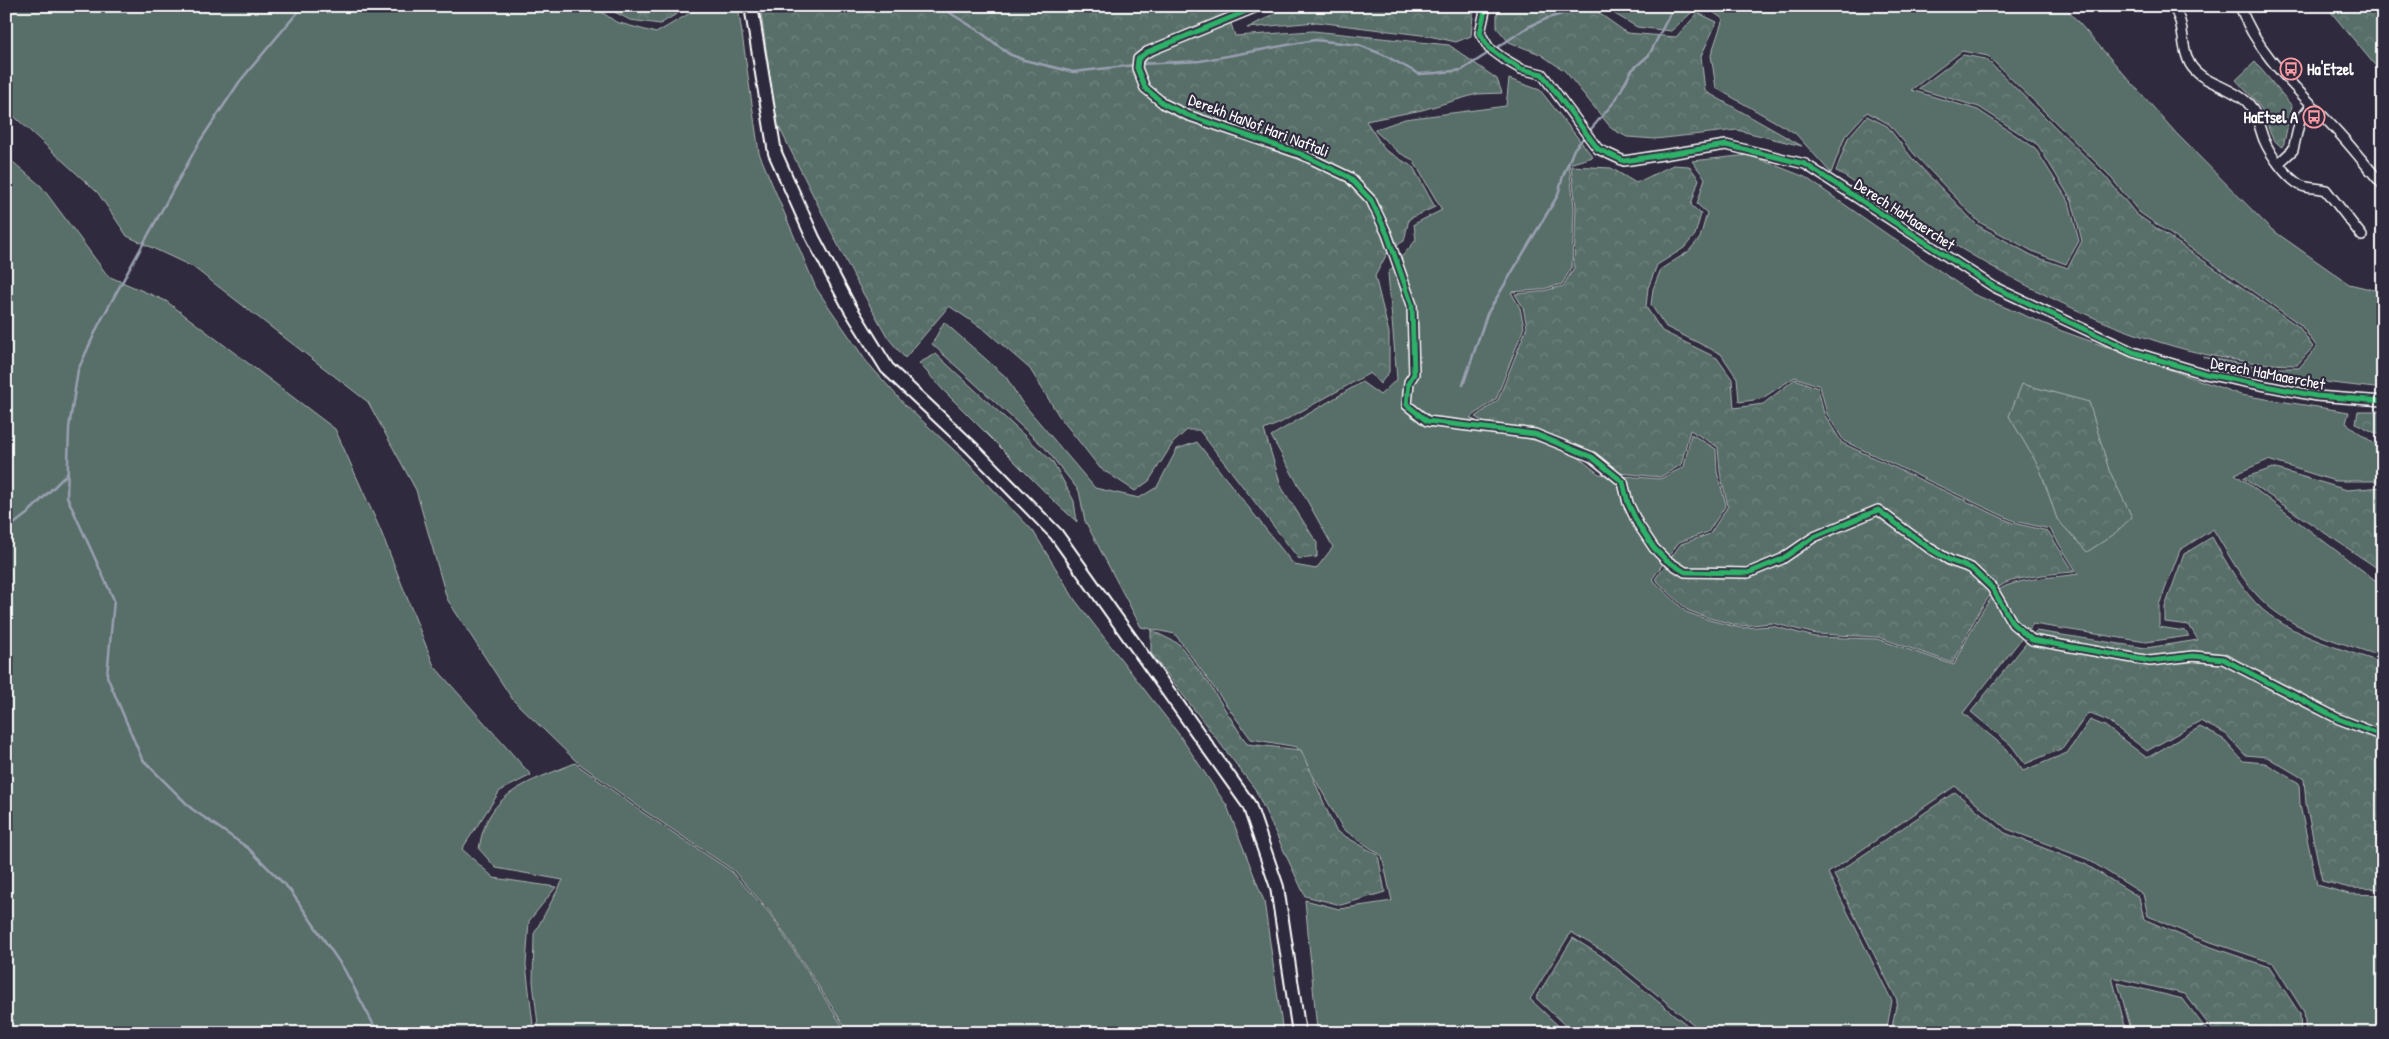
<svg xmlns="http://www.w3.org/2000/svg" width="2389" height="1039" font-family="'Patrick Hand',sans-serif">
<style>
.green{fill:#586e68;stroke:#acb6b4}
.forest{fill:url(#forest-crowns);stroke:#acb6b4}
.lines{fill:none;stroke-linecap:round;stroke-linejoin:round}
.stream{stroke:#99a0b1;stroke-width:2.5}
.minor-casing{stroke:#fff;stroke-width:12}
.secondary-casing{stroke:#fff;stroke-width:16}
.minor{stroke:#2f2a3d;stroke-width:9}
.secondary{stroke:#2f2a3d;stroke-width:12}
.cycleway-casing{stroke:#2f2a3d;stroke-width:8}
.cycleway{stroke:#2db169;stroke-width:5}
.labels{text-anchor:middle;stroke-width:4.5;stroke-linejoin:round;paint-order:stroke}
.poi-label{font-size:16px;font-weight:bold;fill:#fff;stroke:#2f2a3d;text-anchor:start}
.street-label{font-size:16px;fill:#fff;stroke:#2f2a3d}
</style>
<defs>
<pattern id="forest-crowns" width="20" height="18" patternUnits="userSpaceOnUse" patternTransform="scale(1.25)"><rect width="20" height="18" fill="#586e68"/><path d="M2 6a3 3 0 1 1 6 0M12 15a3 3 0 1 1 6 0" fill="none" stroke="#71847f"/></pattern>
</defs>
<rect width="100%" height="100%" fill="#2f2a3d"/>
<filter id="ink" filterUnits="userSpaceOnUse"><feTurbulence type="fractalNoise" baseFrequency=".02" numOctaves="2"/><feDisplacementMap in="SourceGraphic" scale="10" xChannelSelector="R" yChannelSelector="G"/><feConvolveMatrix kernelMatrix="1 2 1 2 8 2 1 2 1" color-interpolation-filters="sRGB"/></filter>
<g filter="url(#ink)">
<g class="green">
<path d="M6 6H593L616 22 656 33 702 6H738L759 153 816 288 866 361 905 405 966 461 1033 531 1075 600 1178 733 1227 806 1264 901 1283 1033H849L771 913 733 870 643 810 576 761 513 700 447 599 416 490 368 402 193 267 127 236 98 193 6 109Z"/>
<path d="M1601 6H1699L1671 31 1637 27Z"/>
<path d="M1704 6H2064L2176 133 2271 229 2349 284 2383 292V389L2273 376 2203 357 2266 368H2299L2317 347 2301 325 2139 212 2108 174 1988 56 1962 51 1911 90 1978 110 2035 148 2069 202 2079 241 2066 264 2034 252 1979 222 1915 155 1889 124 1867 112 1845 136 1831 173 1795 133 1716 88 1711 55 1723 19Z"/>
<path d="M1509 79 1540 90 1593 157 1569 164 1574 207 1572 267 1562 284 1539 290 1511 292 1520 308 1524 327 1496 399 1470 418 1490 428 1569 450 1599 474 1660 479 1684 467 1691 434 1716 449 1717 472 1726 505 1708 532 1679 542 1652 579 1686 612 1709 620 1741 628 1772 626 1815 637 1877 639 1954 665C1964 647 1986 593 2006 586 2029 577 2054 578 2078 574L2050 529 2014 521 1844 441 1827 414 1820 386 1795 377 1761 399 1739 402 1737 378 1721 354 1666 327 1651 305 1653 289 1661 269 1688 252 1700 238 1707 213 1697 204 1705 178 1692 161 1749 155 1805 177 1973 294 2062 331 2241 395 2349 412 2346 423 2372 442 2383 453V481H2335L2268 460 2235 474 2383 586V657C2344 643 2299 633 2267 605 2244 585 2229 555 2213 529L2180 550 2159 605V627L2185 631 2189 636 2146 642 2033 624 1963 713 2007 749 2023 771 2067 753 2090 720 2105 726 2147 758 2200 727 2223 739 2243 761 2265 763 2299 783 2300 805 2317 885 2349 894 2383 895V1033H2306L2304 1012 2273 963 2196 937 2148 916 2143 894 2087 859 2007 829 1955 786 1828 873 1892 1001 1886 1033H1704L1606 953 1571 932 1530 999 1566 1033H1327L1317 1030 1305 900 1339 909 1392 901 1382 856 1343 829 1297 747 1251 739 1175 634 1141 627 1085 521 1079 491 1045 448 932 344 944 322 1006 377 1021 401 1095 488 1139 498 1157 487 1177 449 1197 442 1294 565 1316 569 1333 547 1271 436 1362 382 1380 395 1397 379 1388 273 1416 240 1414 224 1442 210 1413 160 1398 152 1374 130 1405 119 1506 106Z"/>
<path d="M6 156 41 186 108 276 166 301 335 429 380 529 434 666 531 775 500 791 462 849 494 878 556 887 529 921 526 965 534 1033H6Z"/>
<path d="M575 763 642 812 731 871 770 914 847 1033H539L533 982 534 934 563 880 496 868 479 849C487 791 528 783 575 763Z"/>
<path d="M2118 983 2183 999 2209 1033H2132Z"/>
</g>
<g class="forest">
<path d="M603 6H690L660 24 630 20Z"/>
<path d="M760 6H1246L1228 14 1235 36 1313 31 1449 45 1497 79 1502 93 1477 94 1422 110 1366 121 1385 150 1413 167 1435 207 1409 219 1404 241 1389 250 1375 276 1389 333V372L1380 384 1370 373 1280 423 1264 430 1282 488 1317 543V557L1299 559 1199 430H1187L1173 443 1149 481 1135 491 1100 468 1059 416 1030 369 985 330 949 306 905 358 888 338 854 277 776 121Z"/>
<path d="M1290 6H1474L1471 36 1456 42 1429 36 1317 22 1247 28Z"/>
<path d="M1502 6H1589L1627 33 1676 37 1698 13 1717 22 1701 56 1705 91 1802 146 1737 130 1655 139 1627 137 1612 129 1565 71 1540 54 1509 42 1497 28V13Z"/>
<path d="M2326 6H2383V75Z"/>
<path d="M1963 55 1986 59 2105 176 2136 214 2299 327 2313 347 2297 365C2130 364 1973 257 1836 171L1848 138 1867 116 1887 126 1912 158 1977 225 2033 256 2068 268 2082 241 2072 201 2038 145 1979 107 1918 89Z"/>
<path d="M2255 62 2292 106 2283 147C2266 139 2270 121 2260 107 2253 97 2244 89 2236 80Z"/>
<path d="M1673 165 1689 166 1699 179 1691 205 1701 214 1695 235 1684 248 1657 265 1648 288 1646 307 1662 331 1717 358 1732 379 1734 408 1763 404 1795 379 1818 388 1824 414 1842 443 2013 523 2048 531 2074 572C2058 573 2014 577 2002 585 1981 598 1965 641 1953 663L1878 637 1816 634 1772 623 1741 626 1709 618 1687 610 1655 579 1681 544 1710 534 1728 506 1720 472 1718 447 1690 430 1681 465 1660 477 1600 471 1571 448 1491 426 1475 417 1498 400 1527 327 1523 307 1515 294 1539 292 1563 286 1574 268 1576 206 1571 166 1611 168 1636 183Z"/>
<path d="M936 354 1053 462 1074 501 1077 522 1055 502 943 390 919 363Z"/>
<path d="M2022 384 2089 402 2109 470 2132 517 2113 535 2087 552 2057 519 2040 469 2009 416Z"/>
<path d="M2358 411H2383V437L2356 423Z"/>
<path d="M2273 468 2347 490 2383 487V572L2243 478Z"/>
<path d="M2212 537C2226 562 2241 590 2263 610 2297 638 2342 649 2383 663V889L2350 888 2322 881 2306 804 2304 779 2267 757 2245 755 2226 734 2200 721 2147 751 2108 721 2088 713 2063 748 2025 764 2011 745 1971 712 2036 631 2146 648 2198 640 2189 625 2165 622V607L2184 554Z"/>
<path d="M1151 630 1179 644 1209 684 1247 744 1301 750 1336 831 1378 855 1385 892 1341 905 1305 896 1255 789 1151 653Z"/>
<path d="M1955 792 2005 833 2085 864 2139 897 2144 919 2194 941 2269 967 2300 1014 2301 1033H2215L2185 994 2112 977 2127 1033H1891L1897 1000 1834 875Z"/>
<path d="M1573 938 1603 957 1697 1033H1573L1536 998Z"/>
</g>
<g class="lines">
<g class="stream">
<path d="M303 6 240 81 200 141 99 324 78 370 69 428 67 497 114 600 107 676 142 759 192 809 248 848 290 890 344 969 378 1033"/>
<path d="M939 6 979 31 1009 54 1024 60 1073 72 1135 65"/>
<path d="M1495 49 1528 27 1548 18 1590 6"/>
<path d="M1140 64 1200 61 1315 40 1359 45 1384 55 1419 74 1436 73 1462 70 1490 52"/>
<path d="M1463 385 1487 314 1558 195 1563 176 1574 149 1615 101 1632 70 1649 55 1674 6"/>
<path d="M6 530 27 514 68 473"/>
</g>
<g class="minor-casing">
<g id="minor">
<path d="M1259 6 1147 52 1138 59 1137 68 1145 88 1164 104 1187 115 1301 154 1349 177 1371 200 1387 234 1412 305 1414 374 1409 382 1407 405 1427 421 1535 434 1592 457 1623 482 1628 503 1638 524 1654 548 1666 560 1685 572 1748 573 1782 559 1814 537 1878 510 1929 548 1951 561 1971 568 1992 588 2013 624 2032 640 2150 661 2193 656 2223 659 2339 719 2383 736"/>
<path d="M1486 6 1480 33 1489 48 1504 59 1521 69 1542 74 1598 149 1624 161 1726 145 1805 164 1994 287 2133 352 2206 374 2316 396 2383 401"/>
<path d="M2172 6C2187 24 2179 44 2190 64 2201 83 2230 86 2247 102 2257 112 2259 127 2264 140 2270 154 2286 177 2300 185 2307 189 2317 187 2326 190L2362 236"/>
<path d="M2240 6C2257 55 2301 92 2336 130 2352 147 2367 167 2383 185"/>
<path d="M2279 163 2293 150 2300 120 2312 105"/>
</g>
</g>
<g class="secondary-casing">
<path id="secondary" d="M751 6 775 153 813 238 850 308 887 368 972 448 1056 534 1249 805 1277 887 1299 1033"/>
</g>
<use href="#minor" class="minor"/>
<use href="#secondary" class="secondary"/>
<g class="cycleway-casing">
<g id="cycleway">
<path d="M1259 6 1147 52 1138 59 1137 68 1145 88 1164 104 1187 115 1301 154 1349 177 1371 200 1387 234 1412 305 1414 374 1409 382 1407 405 1427 421 1535 434 1592 457 1623 482 1628 503 1638 524 1654 548 1666 560 1685 572 1748 573 1782 559 1814 537 1878 510 1929 548 1951 561 1971 568 1992 588 2013 624 2032 640 2150 661 2193 656 2223 659 2339 719 2383 736"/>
<path d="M1486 6 1480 33 1489 48 1504 59 1521 69 1542 74 1598 149 1624 161 1726 145 1805 164 1994 287 2133 352 2206 374 2316 396 2383 401"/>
</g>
</g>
<use href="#cycleway" class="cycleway"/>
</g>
</g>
<defs>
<g id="bus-ring" transform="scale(1.125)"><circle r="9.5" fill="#2f2a3d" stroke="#ff9aa2" stroke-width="1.5"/><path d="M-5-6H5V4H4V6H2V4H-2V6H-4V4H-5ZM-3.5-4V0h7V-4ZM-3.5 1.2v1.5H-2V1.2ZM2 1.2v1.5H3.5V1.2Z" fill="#ff9aa2"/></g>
</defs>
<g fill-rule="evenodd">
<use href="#bus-ring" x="2291" y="69"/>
<use href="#bus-ring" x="2314" y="117"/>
</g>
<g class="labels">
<g class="poi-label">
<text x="2307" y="75">Ha'Etzel</text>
<text x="2298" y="123" text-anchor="end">HaEtsel A</text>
</g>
<g class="street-label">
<text transform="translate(1259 125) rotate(21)" y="6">Derekh HaNof Hari Naftali</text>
<text transform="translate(1905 214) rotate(33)" y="6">Derech HaMaaerchet</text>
<text transform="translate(2268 373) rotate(11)" y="6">Derech HaMaaerchet</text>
</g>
</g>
<rect width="2389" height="1039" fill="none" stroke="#2f2a3d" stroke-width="25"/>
<rect x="12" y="12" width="2364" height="1014" fill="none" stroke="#fff" stroke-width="2" filter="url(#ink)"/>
</svg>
